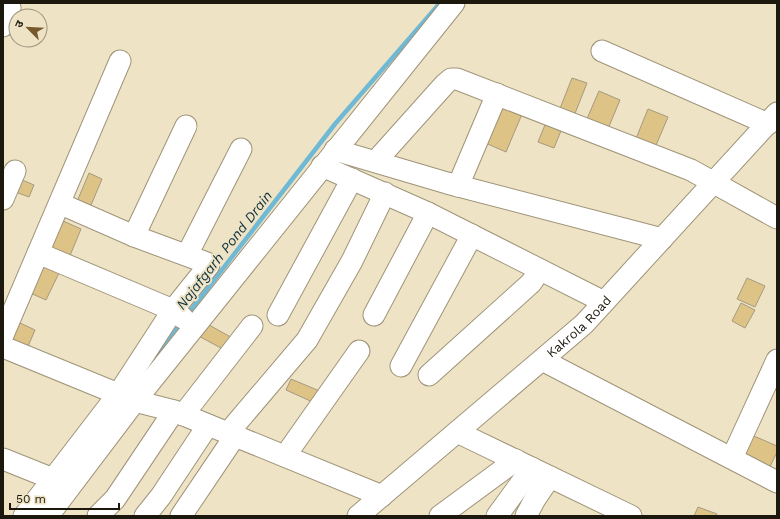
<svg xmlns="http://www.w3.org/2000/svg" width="780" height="519" font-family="'Work Sans','Noto Sans Devanagari',sans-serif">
<rect width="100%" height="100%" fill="#efe3c6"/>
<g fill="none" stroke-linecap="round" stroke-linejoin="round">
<g stroke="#6fb9d5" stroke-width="4.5">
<path d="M187,315L335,124L440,3"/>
<path d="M151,363L182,322"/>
</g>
</g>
<g fill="#ddc386" stroke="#a59a7f">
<path d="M572,78L587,83L574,116L559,111Z"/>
<path d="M599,91L620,100L607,131L586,121Z"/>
<path d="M500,96L525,107L506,152L481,141Z"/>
<path d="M648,109L668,117L654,150L635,141Z"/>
<path d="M549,115L565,121L554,148L538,142Z"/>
<path d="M89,173L102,179L89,210L76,204Z"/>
<path d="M15,177L34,185L29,197L10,190Z"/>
<path d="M61,220L81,229L69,258L49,250Z"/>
<path d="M41,264L59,273L46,300L28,292Z"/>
<path d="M747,278L765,286L755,307L737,299Z"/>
<path d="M741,303L755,310L745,328L732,321Z"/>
<path d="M16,321L35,330L26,351L6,343Z"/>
<path d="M202,321L236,340L230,353L195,334Z"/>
<path d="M291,379L322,392L317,404L286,390Z"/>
<path d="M747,433L777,446V452L767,473L735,459Z"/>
<path d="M698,507L717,514L716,516H694Z"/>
</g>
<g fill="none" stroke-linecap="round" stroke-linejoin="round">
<defs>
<g id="minor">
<path d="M3,26L10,8"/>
<path d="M602,51L768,124"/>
<path d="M335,150L447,183L662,239"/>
<path d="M376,161L445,84L451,79H457L691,170L777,218"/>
<path d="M322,166L428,213L604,302"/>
<path d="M458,186L497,94"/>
<path d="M3,199L15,171"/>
<path d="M134,236L186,126"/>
<path d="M38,253L173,310L183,318"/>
<path d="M187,255L241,149"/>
<path d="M278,315L352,179"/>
<path d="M374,315L428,213"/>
<path d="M3,335L120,61"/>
<path d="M3,347L135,401L174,411L382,496"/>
<path d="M542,360L777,482"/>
<path d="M401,366L472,235"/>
<path d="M429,375L531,283L540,270"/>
<path d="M183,415L252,326"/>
<path d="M457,432L631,516"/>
<path d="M228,433L307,340L352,261L385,193"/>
<path d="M285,456L359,351"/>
<path d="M732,458L777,360"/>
<path d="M3,459L53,479L24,516"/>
<path d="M53,479L119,393L173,310L209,265L207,263L134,236L61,204"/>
<path d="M48,516L135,401L454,3"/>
<path d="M98,516L115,499L174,411"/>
<path d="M145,516L161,496L208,425"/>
<path d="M181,516L235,436"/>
<path id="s1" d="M358,516L584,324L777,113"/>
<path d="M440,516L516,460"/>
<path d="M497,516L532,468"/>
<path d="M526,516L535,499L550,477"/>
</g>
</defs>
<use href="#minor" stroke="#9f9479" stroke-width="23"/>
<use href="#minor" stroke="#fff" stroke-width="21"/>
</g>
<g text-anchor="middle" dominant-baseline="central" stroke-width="4" stroke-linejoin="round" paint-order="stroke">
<g font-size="13" fill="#1c180d" stroke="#efe3c6">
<text stroke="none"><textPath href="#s1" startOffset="291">Kakrola Road</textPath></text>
</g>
<g font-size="14" font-style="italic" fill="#0d313d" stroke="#efe3c6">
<text transform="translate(224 250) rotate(-52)">Najafgarh Pond Drain</text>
</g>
</g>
<rect width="780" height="519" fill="none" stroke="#1c180d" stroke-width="8"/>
<g transform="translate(28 28) rotate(294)"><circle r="19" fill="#efe3c6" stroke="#9b927c"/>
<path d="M0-3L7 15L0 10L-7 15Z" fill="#78592e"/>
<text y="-6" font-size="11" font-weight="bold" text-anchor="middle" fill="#1c180d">उ</text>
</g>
<path d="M10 503v6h109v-6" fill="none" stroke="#1c180d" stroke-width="2"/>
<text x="16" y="503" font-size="12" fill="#1c180d" stroke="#efe3c6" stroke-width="3" paint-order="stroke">50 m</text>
</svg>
